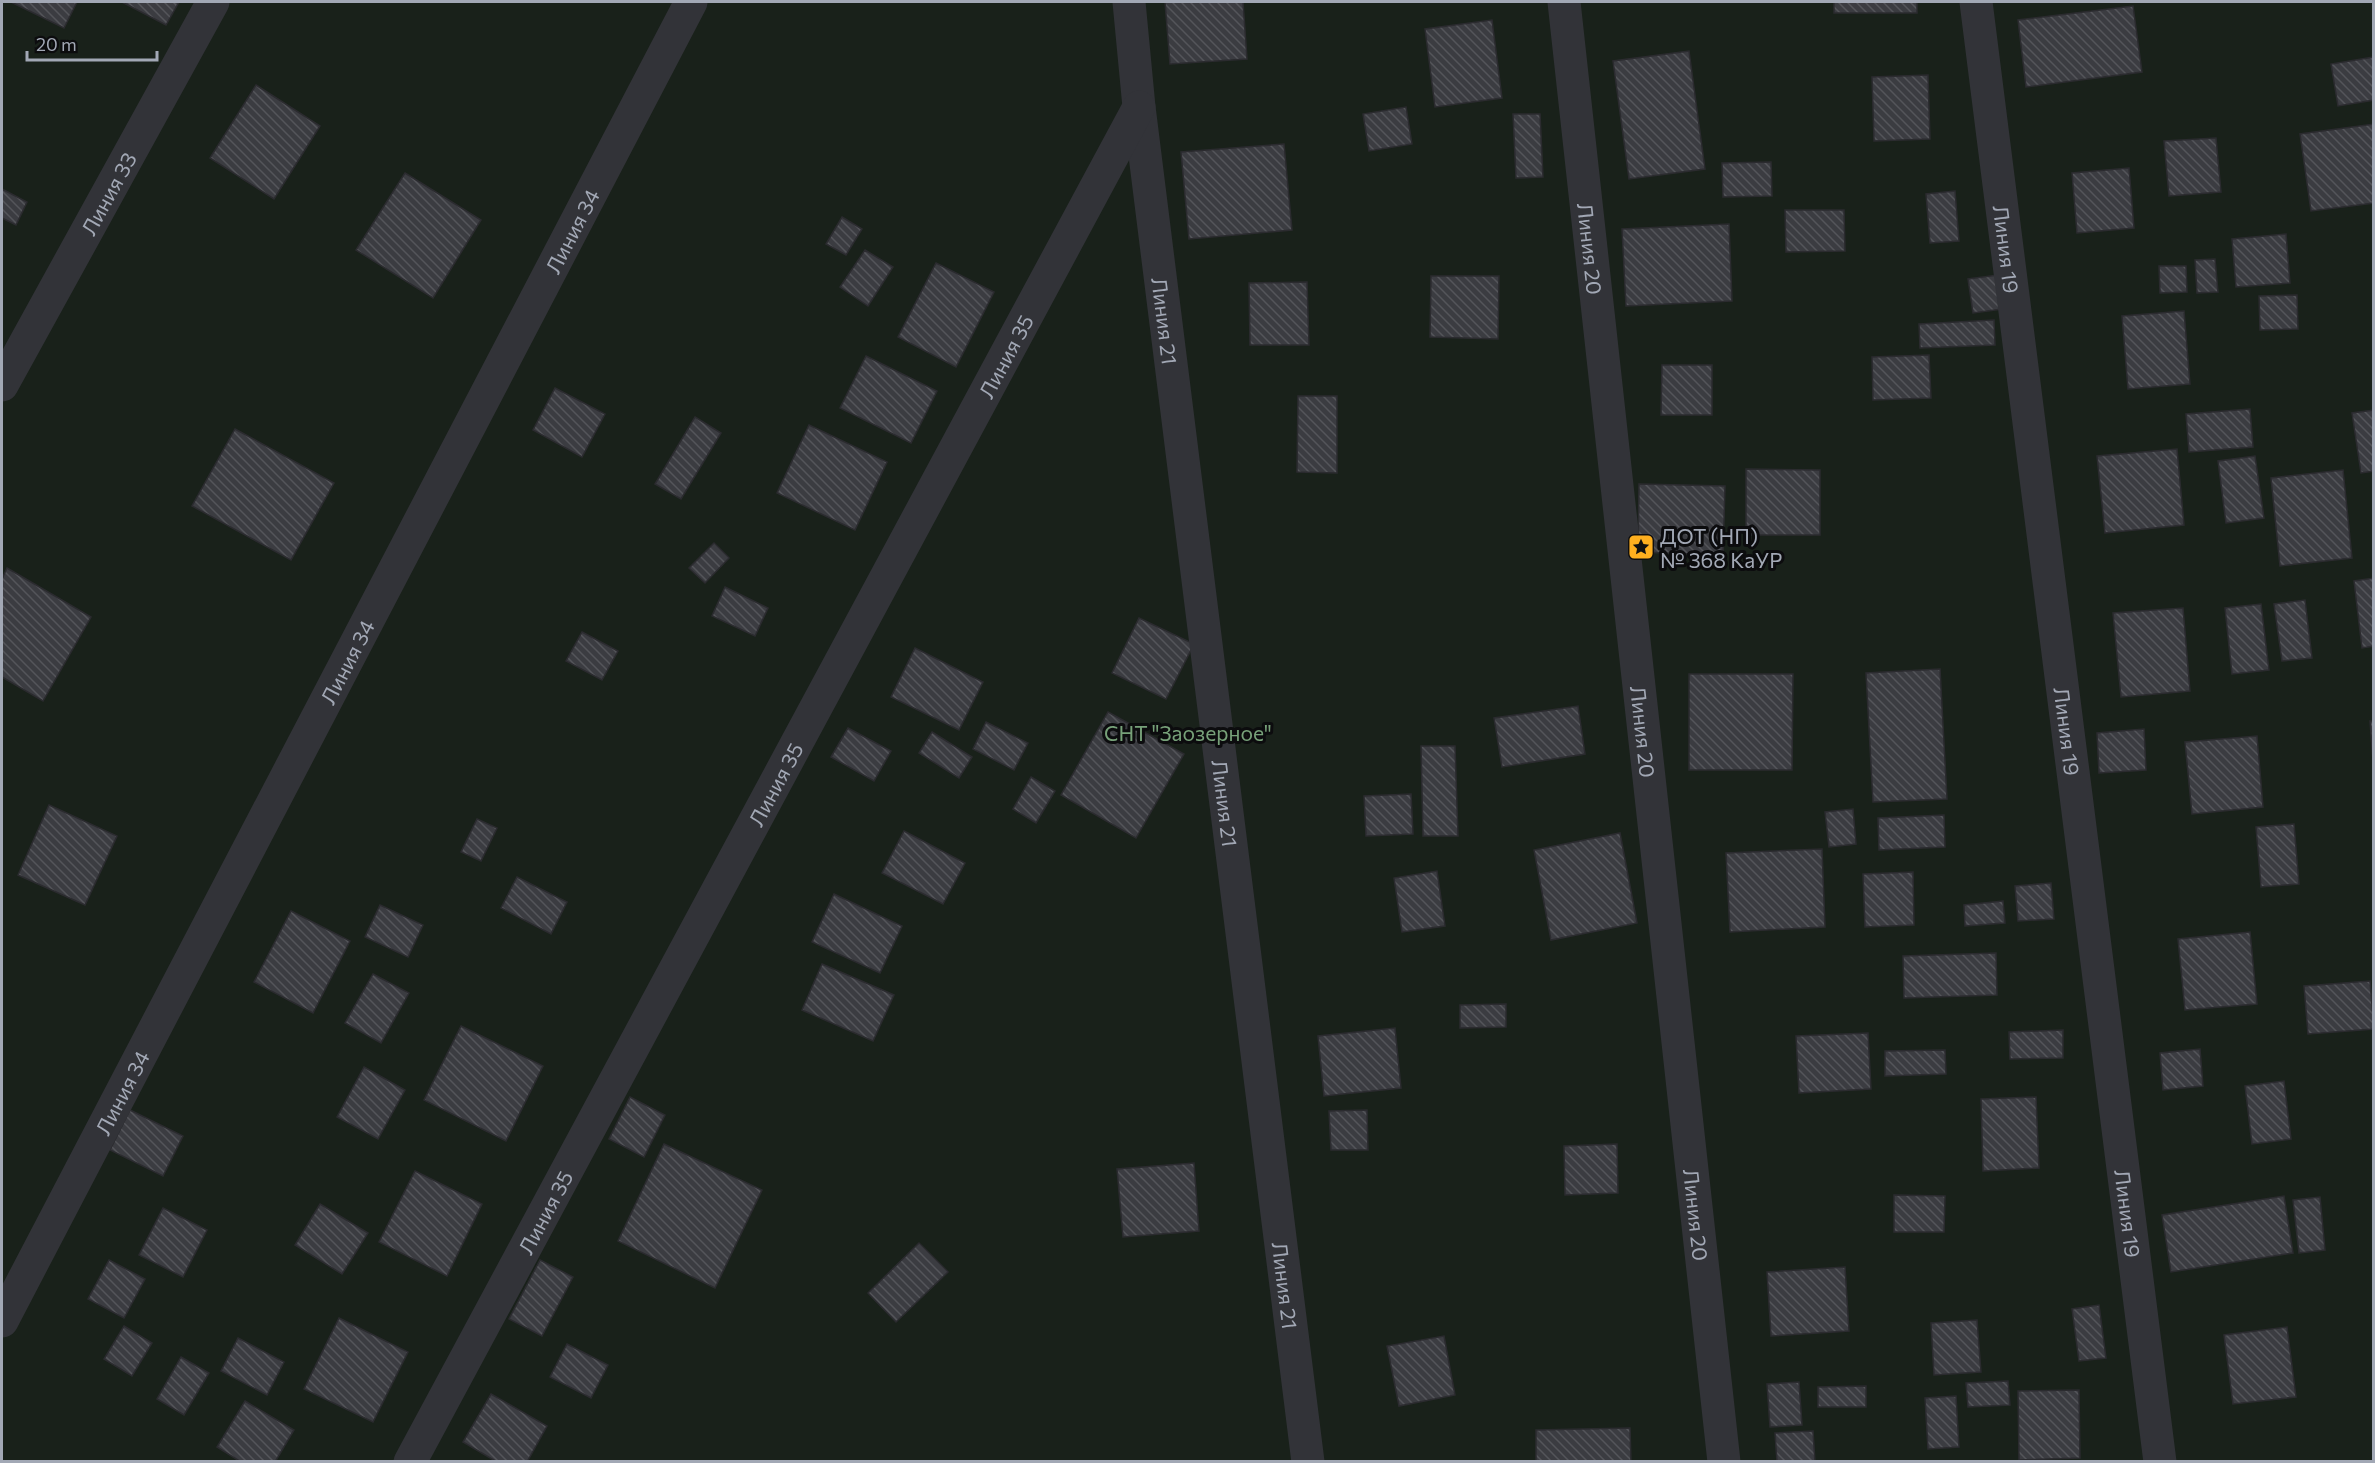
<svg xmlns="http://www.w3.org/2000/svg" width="2375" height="1463" font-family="Commissioner,sans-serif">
<defs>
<pattern id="building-back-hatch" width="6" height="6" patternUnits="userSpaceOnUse" patternTransform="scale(1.5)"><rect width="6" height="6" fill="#3b3c41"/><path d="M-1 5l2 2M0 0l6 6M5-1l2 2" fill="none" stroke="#54555a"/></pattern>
</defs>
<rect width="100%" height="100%" fill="#111113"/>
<rect fill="#19211a" x="2" y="2" width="2371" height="1459"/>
<g fill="url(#building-back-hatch)" stroke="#2b2b2f" stroke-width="1.5">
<path d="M11,2H77L64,28Z"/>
<path d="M122,2H179L166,25Z"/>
<path d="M1165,2H1243L1247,59L1170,64Z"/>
<rect x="1834" y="2" width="83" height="11"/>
<path d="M2133,6L2142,72L2026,87L2018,20Z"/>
<path d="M1492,20L1502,98L1435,107L1425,29Z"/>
<path d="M1689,51L1705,169L1629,179L1613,61Z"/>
<path d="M2374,57V100L2338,106L2331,64Z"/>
<path d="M1928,75L1930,139L1874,141L1872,77Z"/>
<path d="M256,85L320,126L274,199L210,158Z"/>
<path d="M1406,107L1412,144L1369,151L1363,114Z"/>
<path d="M1513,114H1540L1543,177L1516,178Z"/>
<path d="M2374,124V203L2311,211L2300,134Z"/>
<path d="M2216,138L2221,192L2169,196L2164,141Z"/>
<path d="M1284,144L1292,230L1189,239L1181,152Z"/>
<path d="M1771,162L1772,196L1723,197L1722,163Z"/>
<path d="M2129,168L2134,228L2077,233L2072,173Z"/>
<path d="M405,173L481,220L433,298L356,250Z"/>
<path d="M2,189L27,202L16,225L2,218Z"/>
<path d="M1955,191L1959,241L1930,243L1926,194Z"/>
<path d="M1785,210H1844L1845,251L1786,252Z"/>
<path d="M842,217L862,229L846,255L826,244Z"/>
<path d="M1729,224L1732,301L1626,306L1622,229Z"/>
<path d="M2286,234L2290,283L2236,287L2232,239Z"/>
<path d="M865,250L893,267L868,306L840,287Z"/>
<path d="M2215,259L2218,292L2197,293L2195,260Z"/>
<path d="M936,263L994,292L956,367L898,337Z"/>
<path d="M2159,266H2186L2187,292L2160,293Z"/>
<path d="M1998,275L2002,309L1973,313L1968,279Z"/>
<path d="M1431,276H1499L1498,339L1430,337Z"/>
<path d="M1307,282L1309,345H1250L1249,283Z"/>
<path d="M2297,295L2298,329L2260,330L2259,296Z"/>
<path d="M2184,311L2190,384L2128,389L2122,316Z"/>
<path d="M1994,320L1995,345L1920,348L1919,324Z"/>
<path d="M1929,355L1931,398L1873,400L1872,357Z"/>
<path d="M866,356L937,391L911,443L840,408Z"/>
<path d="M1662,365H1712V415H1661Z"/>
<path d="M555,388L605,414L582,457L533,430Z"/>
<path d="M1298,396H1337V473L1297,472Z"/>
<path d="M2250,409L2253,447L2189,452L2186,414Z"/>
<path d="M2374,410V471L2361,473L2352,413Z"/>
<path d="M695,417L721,433L681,499L655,484Z"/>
<path d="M809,425L887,462L855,530L777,493Z"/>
<path d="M235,429L334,483L291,560L192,506Z"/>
<path d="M2177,449L2184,525L2105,533L2097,456Z"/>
<path d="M2255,456L2264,518L2226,523L2218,461Z"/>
<path d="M1746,469L1820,470V535H1746Z"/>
<path d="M2343,470L2352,558L2280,566L2271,478Z"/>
<path d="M1639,484L1725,486L1723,555L1638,552Z"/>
<path d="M714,543L729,558L705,583L689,568Z"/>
<path d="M7,568L91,617L43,701L2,677V579Z"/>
<path d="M2374,578V646L2362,648L2354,581Z"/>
<path d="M725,587L768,608L755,636L712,616Z"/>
<path d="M2305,600L2312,658L2282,661L2274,604Z"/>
<path d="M2261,604L2269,670L2232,674L2225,608Z"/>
<path d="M2183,608L2190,691L2121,697L2113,613Z"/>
<path d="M1139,618L1194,644L1166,699L1112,673Z"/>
<path d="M582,632L618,651L602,680L566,661Z"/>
<path d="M915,648L983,682L959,730L891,697Z"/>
<path d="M1940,669L1947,799L1873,802L1866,673Z"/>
<path d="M1689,674H1793L1792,770H1689Z"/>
<path d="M1578,706L1585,754L1502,767L1494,718Z"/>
<path d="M1108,712L1184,754L1136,838L1061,795Z"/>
<path d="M2370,721H2374V774Z"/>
<path d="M986,722L1028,743L1014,770L973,749Z"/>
<path d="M848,728L891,751L874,781L831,757Z"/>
<path d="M2144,729L2146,770L2099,773L2097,733Z"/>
<path d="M932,732L972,757L959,778L919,753Z"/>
<path d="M2257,736L2263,807L2192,814L2185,742Z"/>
<path d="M1421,746H1455L1458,836H1423Z"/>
<path d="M1031,777L1055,791L1036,823L1013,809Z"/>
<path d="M1411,794L1413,834L1366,836L1364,796Z"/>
<path d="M49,805L117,836L85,905L18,875Z"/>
<path d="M1853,809L1856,844L1829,847L1825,812Z"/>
<path d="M1944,815L1945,847L1879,850L1878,818Z"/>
<path d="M477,819L497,828L481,861L461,852Z"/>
<path d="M2294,824L2299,884L2261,887L2256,827Z"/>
<path d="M904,831L965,863L943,904L882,873Z"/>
<path d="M1620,833L1637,923L1551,940L1534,850Z"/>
<path d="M1822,849L1825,927L1730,932L1726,853Z"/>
<path d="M1437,871L1445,926L1402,932L1394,878Z"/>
<path d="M1913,872L1914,925L1865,927L1863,874Z"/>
<path d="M517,877L567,902L551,934L501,908Z"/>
<path d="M2051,883L2054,919L2018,921L2015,886Z"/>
<path d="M834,894L902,926L880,973L812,942Z"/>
<path d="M2003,901L2005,923L1965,926L1964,905Z"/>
<path d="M380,905L423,925L408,957L365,937Z"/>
<path d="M291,911L350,941L313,1013L254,982Z"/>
<path d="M2250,932L2257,1004L2185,1010L2178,939Z"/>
<path d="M1996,953L1997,995L1904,998L1903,956Z"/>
<path d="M822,964L894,995L873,1041L802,1010Z"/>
<path d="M373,974L409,993L381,1043L345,1023Z"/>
<path d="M2370,981L2374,1029L2308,1034L2304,986Z"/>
<path d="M1506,1004V1027L1460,1028V1005Z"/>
<path d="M461,1026L543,1066L506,1141L424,1100Z"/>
<path d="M1395,1028L1401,1088L1324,1096L1318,1036Z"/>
<path d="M2063,1030V1058L2010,1059L2009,1032Z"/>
<path d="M1868,1033L1871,1089L1799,1093L1796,1036Z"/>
<path d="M2200,1049L2203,1086L2163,1090L2160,1053Z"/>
<path d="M1945,1050L1946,1074L1885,1076V1051Z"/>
<path d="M364,1067L405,1090L378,1139L337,1117Z"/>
<path d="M2284,1081L2291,1139L2252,1144L2245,1086Z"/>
<path d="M630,1097L665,1115L644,1157L609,1139Z"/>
<path d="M2036,1097L2039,1168L1983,1171L1981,1099Z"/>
<path d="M130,1110L183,1136L163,1176L110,1150Z"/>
<path d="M1367,1110L1368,1150H1331L1329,1111Z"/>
<path d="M664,1144L762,1190L715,1288L618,1241Z"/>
<path d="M1617,1144L1618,1193L1565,1195L1564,1146Z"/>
<path d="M1194,1163L1199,1231L1123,1237L1117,1169Z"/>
<path d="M415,1171L482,1204L447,1276L379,1242Z"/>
<path d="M1894,1195L1945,1196L1944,1232H1894Z"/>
<path d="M2284,1196L2293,1253L2171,1272L2162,1215Z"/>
<path d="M2320,1197L2325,1250L2299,1253L2293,1200Z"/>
<path d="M320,1204L368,1233L342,1274L295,1245Z"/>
<path d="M163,1208L207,1230L183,1277L139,1255Z"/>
<path d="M919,1243L948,1272L896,1322L868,1293Z"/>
<path d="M109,1260L145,1279L124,1318L88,1299Z"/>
<path d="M540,1260L573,1277L542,1336L509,1319Z"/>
<path d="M1845,1267L1849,1331L1771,1336L1767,1272Z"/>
<path d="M2099,1305L2106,1358L2079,1361L2072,1309Z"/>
<path d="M339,1318L408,1352L373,1422L304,1389Z"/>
<path d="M1977,1320L1981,1372L1934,1375L1931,1323Z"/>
<path d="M124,1326L152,1343L132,1376L104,1359Z"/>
<path d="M2287,1327L2296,1397L2233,1404L2224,1335Z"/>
<path d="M1444,1336L1455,1395L1399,1406L1387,1346Z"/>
<path d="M238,1338L284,1362L267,1395L221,1371Z"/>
<path d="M567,1344L608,1365L591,1398L550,1377Z"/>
<path d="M181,1357L209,1373L184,1415L157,1399Z"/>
<path d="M2008,1381L2010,1405L1968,1407L1966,1383Z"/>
<path d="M1799,1382L1802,1425L1770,1427L1767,1384Z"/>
<path d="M1866,1386V1407H1818V1387Z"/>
<path d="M2079,1390L2080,1458L2019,1460L2018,1391Z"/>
<path d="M491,1394L547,1426L527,1462H497L463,1442Z"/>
<path d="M1956,1396L1959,1447L1928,1449L1925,1398Z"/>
<path d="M245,1401L294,1430L275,1462H241L217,1447Z"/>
<path d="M1630,1428L1631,1462H1536V1430Z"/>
<path d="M1813,1431L1815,1462H1777L1775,1433Z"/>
</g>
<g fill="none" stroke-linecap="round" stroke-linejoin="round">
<g stroke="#323338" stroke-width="33">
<path id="s1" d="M1129,2L1139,107L1308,1462"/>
<path id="s2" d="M1564,2L1724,1462"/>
<path id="s3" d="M1976,2L2160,1462"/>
<path id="s4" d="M2,385L213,2"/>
<path id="s5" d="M2,1321L691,2"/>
<path id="s6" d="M410,1462L1139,107"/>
</g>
</g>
<defs>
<symbol id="sight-square" viewBox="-11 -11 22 22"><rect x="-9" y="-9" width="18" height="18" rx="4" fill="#feaf1f" stroke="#0c0c0e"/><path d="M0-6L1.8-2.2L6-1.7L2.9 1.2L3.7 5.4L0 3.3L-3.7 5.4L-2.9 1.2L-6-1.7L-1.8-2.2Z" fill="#111"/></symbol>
</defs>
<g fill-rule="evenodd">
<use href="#sight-square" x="1626" y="532" width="30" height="30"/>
</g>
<g text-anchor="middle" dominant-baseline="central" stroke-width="6" stroke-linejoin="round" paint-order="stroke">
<g font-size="21" fill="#a2a8b5" stroke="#0c0c0e">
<text stroke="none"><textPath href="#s4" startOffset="219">Линия 33</textPath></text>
<text stroke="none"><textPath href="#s5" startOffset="1230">Линия 34</textPath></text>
<text stroke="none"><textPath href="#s2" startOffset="248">Линия 20</textPath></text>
<text stroke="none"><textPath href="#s3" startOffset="249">Линия 19</textPath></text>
<text stroke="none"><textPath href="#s1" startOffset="321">Линия 21</textPath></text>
<text stroke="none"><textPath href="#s6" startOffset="1256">Линия 35</textPath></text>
<text stroke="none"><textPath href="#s5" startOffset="744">Линия 34</textPath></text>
<text stroke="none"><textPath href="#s2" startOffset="734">Линия 20</textPath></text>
<text stroke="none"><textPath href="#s3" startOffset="735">Линия 19</textPath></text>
<text stroke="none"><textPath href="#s6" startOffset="770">Линия 35</textPath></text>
<text stroke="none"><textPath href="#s1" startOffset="807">Линия 21</textPath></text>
<text stroke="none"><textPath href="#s5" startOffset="258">Линия 34</textPath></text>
<text stroke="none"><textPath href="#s6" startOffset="284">Линия 35</textPath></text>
<text stroke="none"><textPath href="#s3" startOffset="1221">Линия 19</textPath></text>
<text stroke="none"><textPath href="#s2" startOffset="1220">Линия 20</textPath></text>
<text stroke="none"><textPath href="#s1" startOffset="1293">Линия 21</textPath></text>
</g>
<g font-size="21" fill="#a2a8b5" stroke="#0c0c0e" text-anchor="start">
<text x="1660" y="535">ДОТ (НП)<tspan x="1660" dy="24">№ 368 КаУР</tspan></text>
</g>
<g font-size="21" fill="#77a179" stroke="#0c0c0e">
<text x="1188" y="732">СНТ "Заозерное"</text>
</g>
</g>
<rect width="2375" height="1463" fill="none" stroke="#a2a8b5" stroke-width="6"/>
<path d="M27 51v9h130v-9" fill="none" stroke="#a2a8b5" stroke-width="3"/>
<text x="36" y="51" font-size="18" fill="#a2a8b5" stroke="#0c0c0e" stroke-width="4.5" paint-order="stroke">20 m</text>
</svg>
